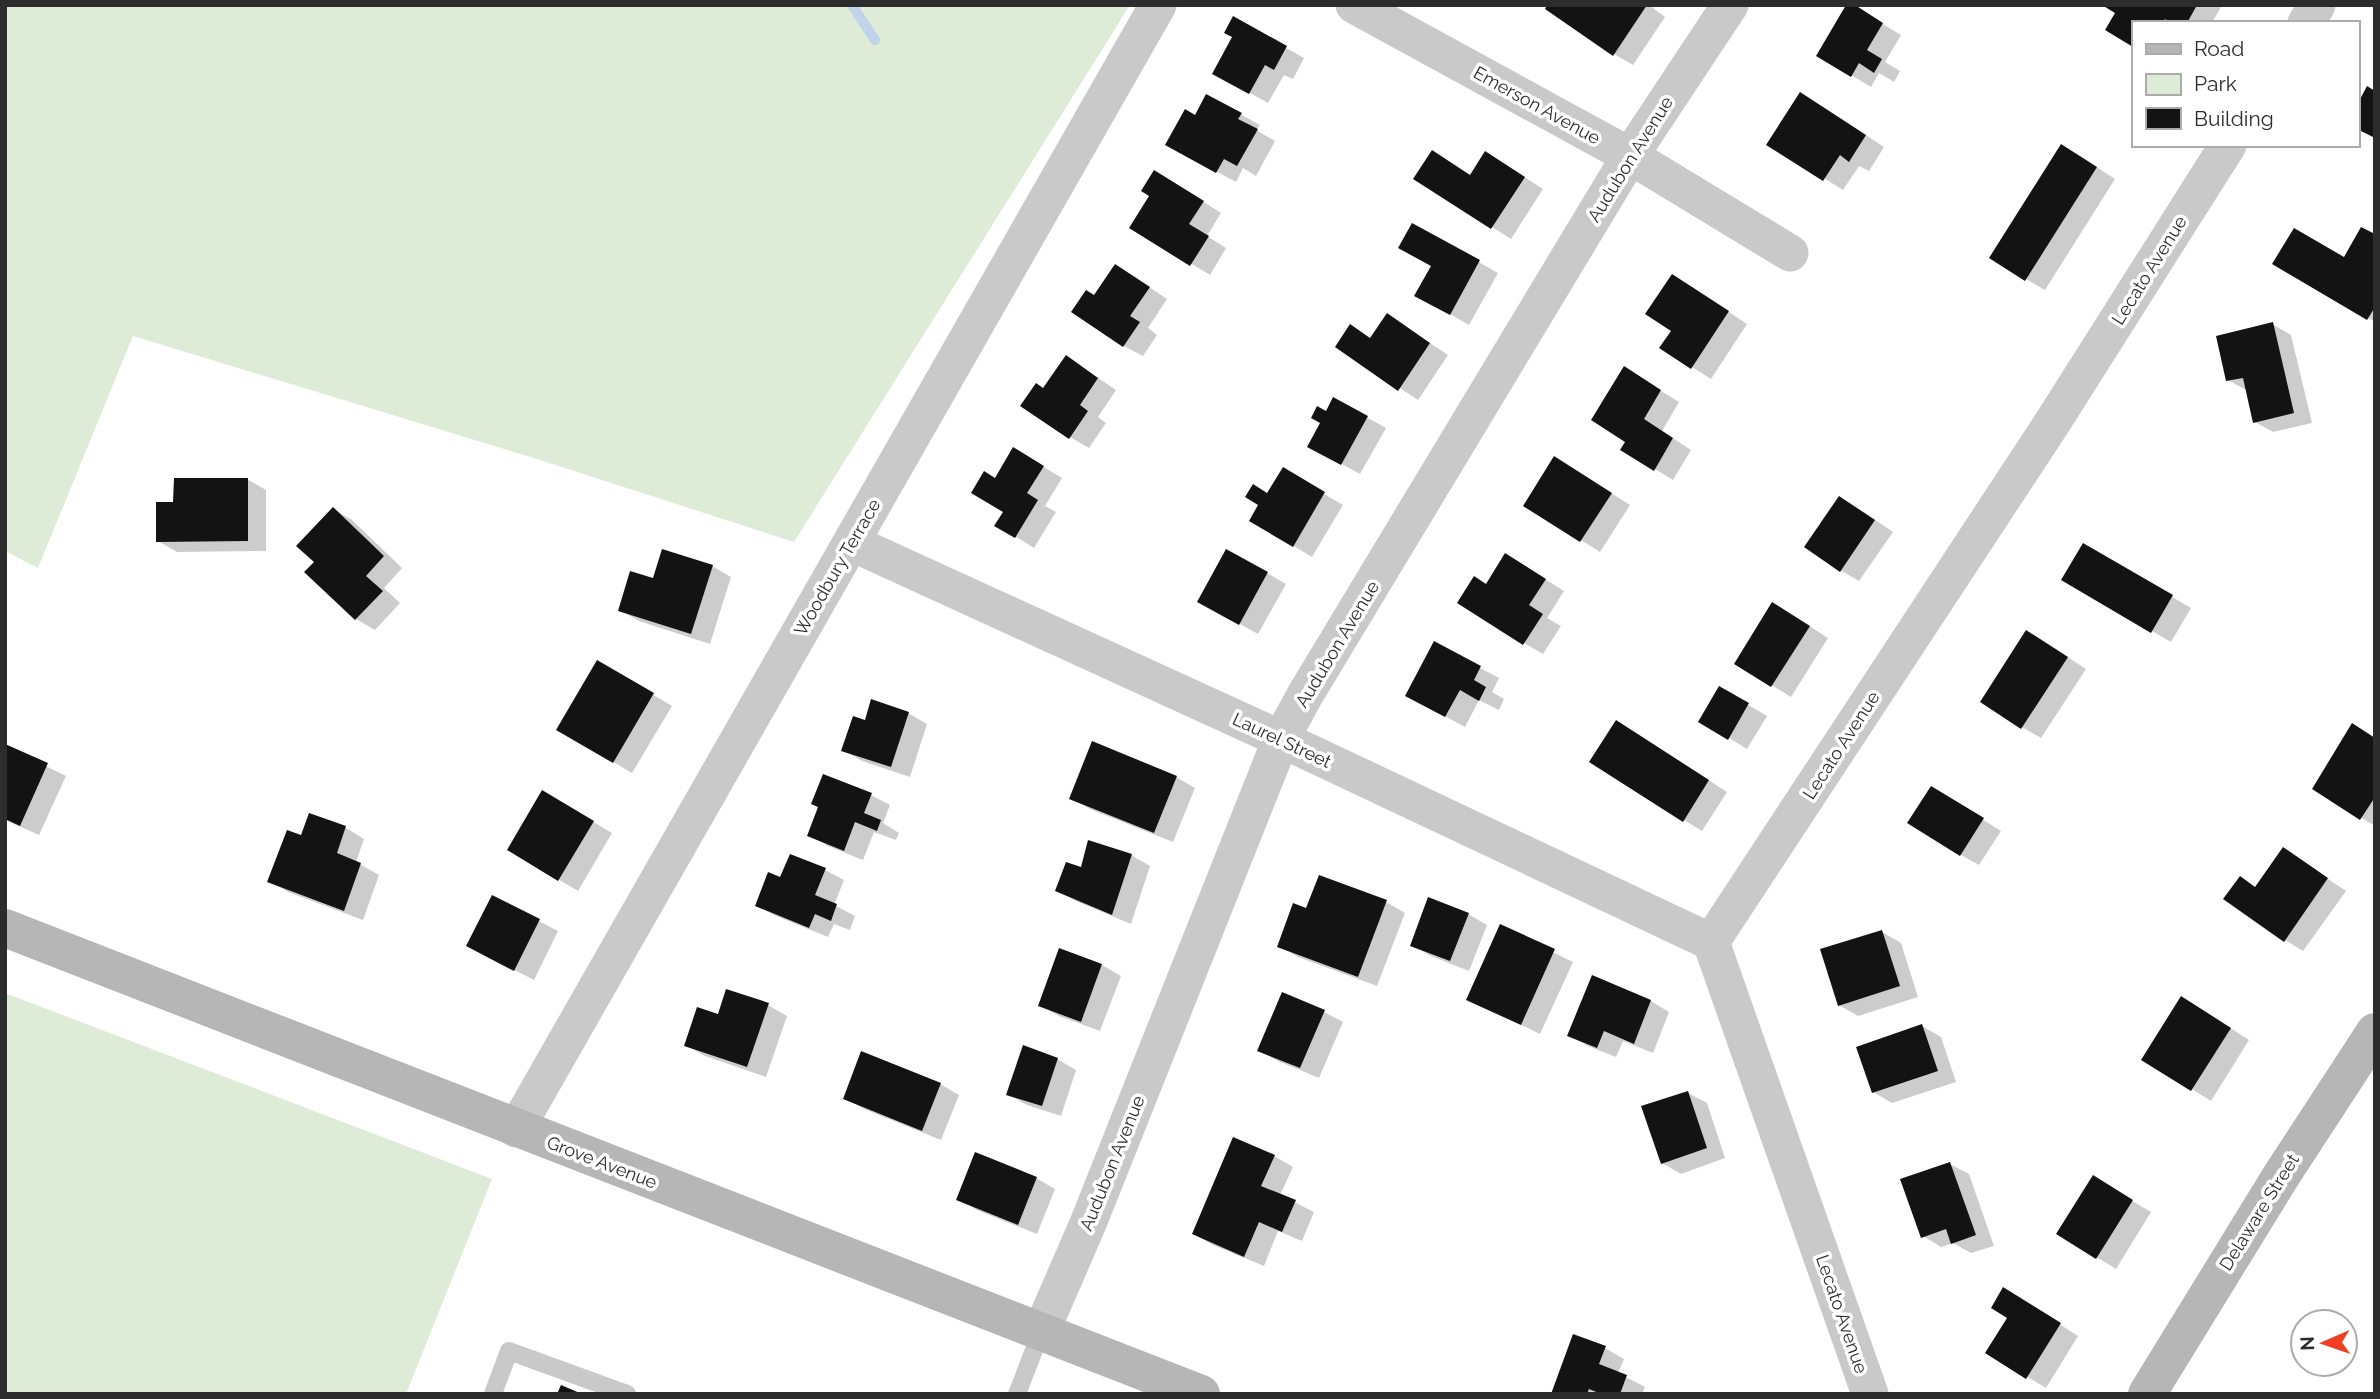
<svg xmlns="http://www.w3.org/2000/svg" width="2380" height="1399" font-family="Raleway,sans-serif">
<rect width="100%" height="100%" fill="#fff"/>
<g fill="#deebd7">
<path d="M5,5H1130L794,542L537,459L133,336L38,568L5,551Z"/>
<path d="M5,993L492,1179L406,1394H5Z"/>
</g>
<g fill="#0003">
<path d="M1549,5H1649L1665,17L1633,65L1614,54Z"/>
<path d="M1851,5L1901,35L1885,62L1900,71L1894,82L1879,73L1871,87L1818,55Z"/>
<path d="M2105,5H2222L2212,23H2133V45L2107,29L2117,12Z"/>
<path d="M1234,19L1304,58L1293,79L1284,75L1268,103L1215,73L1235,37Z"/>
<path d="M1207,96L1260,125L1256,130L1275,141L1256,176L1243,168L1236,182L1186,155L1196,117Z"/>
<path d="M1820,105L1884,147L1869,171L1859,166L1843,190L1769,144Z"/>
<path d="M2081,157L2115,179L2045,290L2026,279Z"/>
<path d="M1504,164L1543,189L1511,239L1416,179L1471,176Z"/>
<path d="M1174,183L1221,213L1207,236L1226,248L1210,275L1131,227Z"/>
<path d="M1413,225L1498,273L1469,325L1417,295L1433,265Z"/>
<path d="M2375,236V322L2275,263L2344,259Z"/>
<path d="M1134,277L1167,299L1148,328L1157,335L1143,356L1124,346L1095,297Z"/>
<path d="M1691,287L1747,324L1711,379L1662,348L1673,330Z"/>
<path d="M1387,315L1448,355L1418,400L1337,347L1351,327L1371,339Z"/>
<path d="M2272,324L2291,335L2312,423L2273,432L2255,422L2248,391L2228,380Z"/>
<path d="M1085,369L1116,390L1098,417L1106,423L1089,448L1070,437L1045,389Z"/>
<path d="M1643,380L1679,402L1662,431L1691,450L1673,480L1655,469L1627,441Z"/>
<path d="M1334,399L1386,428L1360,474L1309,446Z"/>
<path d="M1014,449L1062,478L1045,506L1056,512L1034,548L997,525L1005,512L995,480Z"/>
<path d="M1573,469L1630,505L1600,552L1525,505Z"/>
<path d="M1283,470L1343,505L1312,557L1251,520Z"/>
<path d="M247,479L266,490V551L177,552L158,541L175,504Z"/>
<path d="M333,509L352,520L402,568L384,588L400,603L375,630L356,619L307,572L316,562Z"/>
<path d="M1859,509L1893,532L1859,581L1840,570Z"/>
<path d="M2084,545L2191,608L2171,642L2063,579Z"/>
<path d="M712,566L731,577L710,644L639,621L620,610L654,580Z"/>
<path d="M1524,566L1564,591L1547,618L1561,626L1543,654L1524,643L1487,586Z"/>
<path d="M1267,573L1286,584L1258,634L1199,601Z"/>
<path d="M1792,615L1828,638L1791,697L1736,663Z"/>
<path d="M2046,643L2086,669L2041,738L2022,727Z"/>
<path d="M598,662L672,706L632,773L558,729Z"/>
<path d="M1480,668L1499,678L1492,692L1504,699L1499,710L1479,700L1465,727L1426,706Z"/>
<path d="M1720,688L1767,716L1747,749L1701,721Z"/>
<path d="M908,713L927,724L910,777L862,761L843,750L866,723Z"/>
<path d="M1635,733L1727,792L1702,831L1684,820Z"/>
<path d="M2375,739V826L2314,789Z"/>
<path d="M5,746L66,776L39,835L5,820Z"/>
<path d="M1176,777L1195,788L1173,842L1090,809L1071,798Z"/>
<path d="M543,792L612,833L578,891L509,850Z"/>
<path d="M871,795L890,805L883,823L899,833L896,840L874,832L863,860L828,846L809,835Z"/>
<path d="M1950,799L2001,831L1979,865L1961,855Z"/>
<path d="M310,815L346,828L364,839L356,862L379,875L363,920L288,892L270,881L302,837Z"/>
<path d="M2283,849L2346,891L2303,951L2285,940L2240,878L2256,888Z"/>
<path d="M1131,855L1150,866L1131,924L1076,901L1057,890L1082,870Z"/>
<path d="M825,870L844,880L834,905L855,916L850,930L834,924L828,937L776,916L757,906L781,879Z"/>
<path d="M492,897L558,931L534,980L487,956Z"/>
<path d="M1386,902L1405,913L1377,986L1298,957L1279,946L1307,910Z"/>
<path d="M1468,914L1487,925L1469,971L1431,956L1412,945Z"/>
<path d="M1501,927L1573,962L1540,1034L1468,999Z"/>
<path d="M1882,932L1901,943L1918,997L1858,1016L1839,1005Z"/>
<path d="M1060,951L1102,965L1121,976L1100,1031L1059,1016L1040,1005Z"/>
<path d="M1593,977L1651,1001L1669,1012L1653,1053L1623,1041L1616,1057L1588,1046L1569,1035Z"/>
<path d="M727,991L768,1005L787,1016L766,1077L705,1056L686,1045L719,1017Z"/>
<path d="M2201,1009L2249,1040L2211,1101L2144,1059Z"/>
<path d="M1324,1012L1343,1022L1319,1078L1278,1061L1259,1050Z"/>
<path d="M1922,1026L1941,1037L1956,1082L1892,1103L1873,1092Z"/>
<path d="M1057,1059L1076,1070L1061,1116L1027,1105L1008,1094Z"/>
<path d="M940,1084L959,1095L941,1140L864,1109L845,1098Z"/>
<path d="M1688,1093L1707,1103L1725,1158L1681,1174L1662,1163Z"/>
<path d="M1274,1156L1293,1167L1280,1195L1314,1212L1302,1241L1278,1231L1264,1266L1213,1245L1194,1234Z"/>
<path d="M1950,1164L1969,1174L1994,1246L1971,1253L1953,1243L1941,1247L1923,1236Z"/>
<path d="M1036,1178L1055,1189L1037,1234L977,1210L958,1199Z"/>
<path d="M2112,1189L2151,1212L2116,1269L2059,1234Z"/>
<path d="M2022,1300L2078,1336L2046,1388L1988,1353Z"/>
<path d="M1605,1348L1624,1359L1618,1373L1645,1387L1642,1394H1553Z"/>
</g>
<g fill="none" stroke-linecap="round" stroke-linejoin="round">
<path stroke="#c2d3ec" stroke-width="10" d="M852,5L875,40"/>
</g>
<g fill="#131313">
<path d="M1547,5H1647L1613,56L1545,9Z"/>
<path d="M1846,5H1855L1883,23L1867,50L1882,59L1874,73L1859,63L1851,77L1816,56Z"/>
<path d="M2102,5H2197L2187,23H2171L2165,19L2163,23H2133V47L2105,30L2115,13Z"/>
<path d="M1233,16L1287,46L1274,70L1265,65L1249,94L1212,74L1232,37L1224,33Z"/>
<path d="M2367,86L2375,91V138L2357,129V105Z"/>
<path d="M1800,92L1866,135L1849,162L1840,155L1823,181L1766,145Z"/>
<path d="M1206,94L1242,113L1238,119L1258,129L1237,166L1224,159L1216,173L1165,145L1185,109L1195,115Z"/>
<path d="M2061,144L2097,167L2025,281L1989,258Z"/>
<path d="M1432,150L1470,175L1485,151L1525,177L1491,229L1413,179Z"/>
<path d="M1154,170L1204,201L1189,224L1209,236L1190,266L1129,228L1149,196L1141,191Z"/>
<path d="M1412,223L1480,260L1450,315L1414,296L1431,266L1398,248Z"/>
<path d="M2361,227L2375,234V307L2367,320L2272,264L2294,228L2344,257Z"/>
<path d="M1115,264L1150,287L1130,316L1140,322L1123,347L1071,312L1086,290L1094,295Z"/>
<path d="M1672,274L1729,311L1691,369L1659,348L1671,331L1645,314Z"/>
<path d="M1387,313L1430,343L1398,391L1335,347L1350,324L1370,338Z"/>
<path d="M2273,322L2294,413L2253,423L2243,378L2226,381L2216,336Z"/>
<path d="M1066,355L1098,378L1080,405L1088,411L1069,439L1020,406L1036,383L1043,388Z"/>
<path d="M1624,366L1661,390L1644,419L1673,438L1654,471L1620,450L1625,442L1591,420Z"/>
<path d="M1333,397L1368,416L1341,465L1307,447L1320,423L1311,418L1317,406L1326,411Z"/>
<path d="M1013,447L1044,466L1027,493L1038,500L1015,538L994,526L1003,512L971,493L984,471L995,478Z"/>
<path d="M1554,456L1612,493L1580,542L1523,506Z"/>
<path d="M1283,467L1325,492L1293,547L1249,521L1258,505L1245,497L1253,484L1267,493Z"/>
<path d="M174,478H248V541L156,542V502H173Z"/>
<path d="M1839,496L1875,520L1840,572L1804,547Z"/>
<path d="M333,507L384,556L366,576L383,591L355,620L304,572L314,562L296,546Z"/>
<path d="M2083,543L2173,595L2151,633L2061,580Z"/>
<path d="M662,549L713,565L691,634L618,611L630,571L653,578Z"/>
<path d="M1226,549L1268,572L1239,625L1197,602Z"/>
<path d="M1505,553L1546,579L1529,605L1543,614L1523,645L1457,603L1474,576L1486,584Z"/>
<path d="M1772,602L1810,626L1771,687L1734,664Z"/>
<path d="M2026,630L2068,657L2021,729L1980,702Z"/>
<path d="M1434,641L1481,666L1474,680L1486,687L1479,701L1460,690L1445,717L1405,696Z"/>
<path d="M597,660L654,693L613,763L556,730Z"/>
<path d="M1719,686L1749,703L1728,740L1698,722Z"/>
<path d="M871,699L909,712L891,767L841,751L853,716L865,720Z"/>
<path d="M1616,720L1709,780L1683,822L1589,762Z"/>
<path d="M2352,723L2375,738V797L2360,820L2312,789Z"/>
<path d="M1092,741L1177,776L1154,833L1069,799Z"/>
<path d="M5,744L48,763L20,826L5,819Z"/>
<path d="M823,774L872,793L864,813L881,820L877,831L855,822L844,851L807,836L818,807L811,804Z"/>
<path d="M1931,786L1984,818L1960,856L1907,823Z"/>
<path d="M542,790L594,821L558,881L507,850Z"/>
<path d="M309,813L346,826L337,853L361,863L344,911L267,882L287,830L301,835Z"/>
<path d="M1088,840L1132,854L1112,915L1055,891L1066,862L1081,867Z"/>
<path d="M2283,847L2328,878L2284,942L2223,899L2240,876L2255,887Z"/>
<path d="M790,854L826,868L815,895L837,904L831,921L815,914L809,928L755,906L768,872L780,877Z"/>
<path d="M1319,875L1387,900L1358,977L1277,947L1293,903L1306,908Z"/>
<path d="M492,895L540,919L514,971L466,946Z"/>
<path d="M1428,897L1469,913L1450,961L1410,946Z"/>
<path d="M1500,924L1555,949L1521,1025L1466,1000Z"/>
<path d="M1882,930L1900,986L1838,1006L1820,949Z"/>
<path d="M1059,948L1102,964L1081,1022L1038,1006Z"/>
<path d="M1592,975L1651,1000L1634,1044L1604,1031L1597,1048L1567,1036Z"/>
<path d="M726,989L769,1003L747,1067L684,1046L697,1007L718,1014Z"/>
<path d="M1282,992L1325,1010L1300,1068L1257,1051Z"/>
<path d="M2181,996L2231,1028L2191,1091L2141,1060Z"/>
<path d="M1922,1024L1938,1071L1872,1093L1856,1047Z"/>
<path d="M1023,1045L1058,1058L1042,1106L1006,1095Z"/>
<path d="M861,1051L941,1083L922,1131L843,1099Z"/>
<path d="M1688,1091L1707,1148L1661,1164L1641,1106Z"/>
<path d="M1233,1137L1275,1155L1261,1186L1296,1200L1282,1232L1259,1222L1244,1257L1192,1234Z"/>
<path d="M975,1152L1037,1177L1018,1225L956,1200Z"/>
<path d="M1950,1162L1976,1235L1951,1244L1946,1229L1921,1238L1900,1179Z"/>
<path d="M2093,1175L2133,1200L2096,1259L2056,1234Z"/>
<path d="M2003,1287L2061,1323L2026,1379L1985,1353L2007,1318L1991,1308Z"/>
<path d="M1573,1334L1606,1346L1599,1364L1627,1375L1620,1394H1601L1589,1389L1587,1394H1551Z"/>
<path d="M561,1385L582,1394H557Z"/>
</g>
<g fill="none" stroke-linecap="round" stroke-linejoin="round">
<g stroke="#c9c9c9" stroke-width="18">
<path d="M493,1394L509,1351L627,1394"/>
<path d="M1017,1394L1041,1332"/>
</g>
<g stroke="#c9c9c9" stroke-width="37">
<path d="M1354,5L1630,156L1790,253"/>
<path d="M2306,23L2317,5"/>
<path d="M852,543L1281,739L1711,942"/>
<path d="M516,1129L1158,5"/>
<path d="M1041,1332L1089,1221L1281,739L1305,695L1630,156L1730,5"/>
<path d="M1870,1394L1711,942L2054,420L2228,145"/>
</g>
<g stroke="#b6b6b6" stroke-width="38">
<path d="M5,928L1201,1394"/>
<path d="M2147,1394L2281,1176L2375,1032"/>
</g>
</g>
<g text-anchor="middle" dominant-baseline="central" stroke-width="7" stroke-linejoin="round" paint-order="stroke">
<g font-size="18" fill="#2c2c2c" stroke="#fff">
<text transform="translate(1537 105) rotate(29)">Emerson Avenue</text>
<text transform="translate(1630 159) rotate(-58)">Audubon Avenue</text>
<text transform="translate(2149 270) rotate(-58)">Lecato Avenue</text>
<text transform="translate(837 567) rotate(-60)">Woodbury Terrace</text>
<text transform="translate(1337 644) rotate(-59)">Audubon Avenue</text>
<text transform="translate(1282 740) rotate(25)">Laurel Street</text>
<text transform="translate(1841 745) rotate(-57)">Lecato Avenue</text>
<text transform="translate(602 1162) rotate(21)">Grove Avenue</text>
<text transform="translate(1112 1163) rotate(-68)">Audubon Avenue</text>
<text transform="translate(2259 1212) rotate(-58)">Delaware Street</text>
<text transform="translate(1842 1314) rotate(71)">Lecato Avenue</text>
</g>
</g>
<rect width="2380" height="1399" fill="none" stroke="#2c2c2c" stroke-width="14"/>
<rect x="2132" y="21" width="228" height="126" fill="#ffffff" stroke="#ababab" stroke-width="2"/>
<rect x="2146" y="44" width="35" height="10" fill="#b6b6b6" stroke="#ababab" stroke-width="2"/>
<text x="2194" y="56" font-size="21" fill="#2c2c2c">Road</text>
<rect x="2146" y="74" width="35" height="21" fill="#deebd7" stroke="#ababab" stroke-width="2"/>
<text x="2194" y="91" font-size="21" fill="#2c2c2c">Park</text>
<rect x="2146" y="108" width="35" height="21" fill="#131313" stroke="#ababab" stroke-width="2"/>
<text x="2194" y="126" font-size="21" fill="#2c2c2c">Building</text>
<g transform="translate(2324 1343) rotate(268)"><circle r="33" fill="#ffffff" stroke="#ababab" stroke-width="2"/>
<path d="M0-5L12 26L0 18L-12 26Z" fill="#ef3e21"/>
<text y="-10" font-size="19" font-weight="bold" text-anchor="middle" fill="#2c2c2c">N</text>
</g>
</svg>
